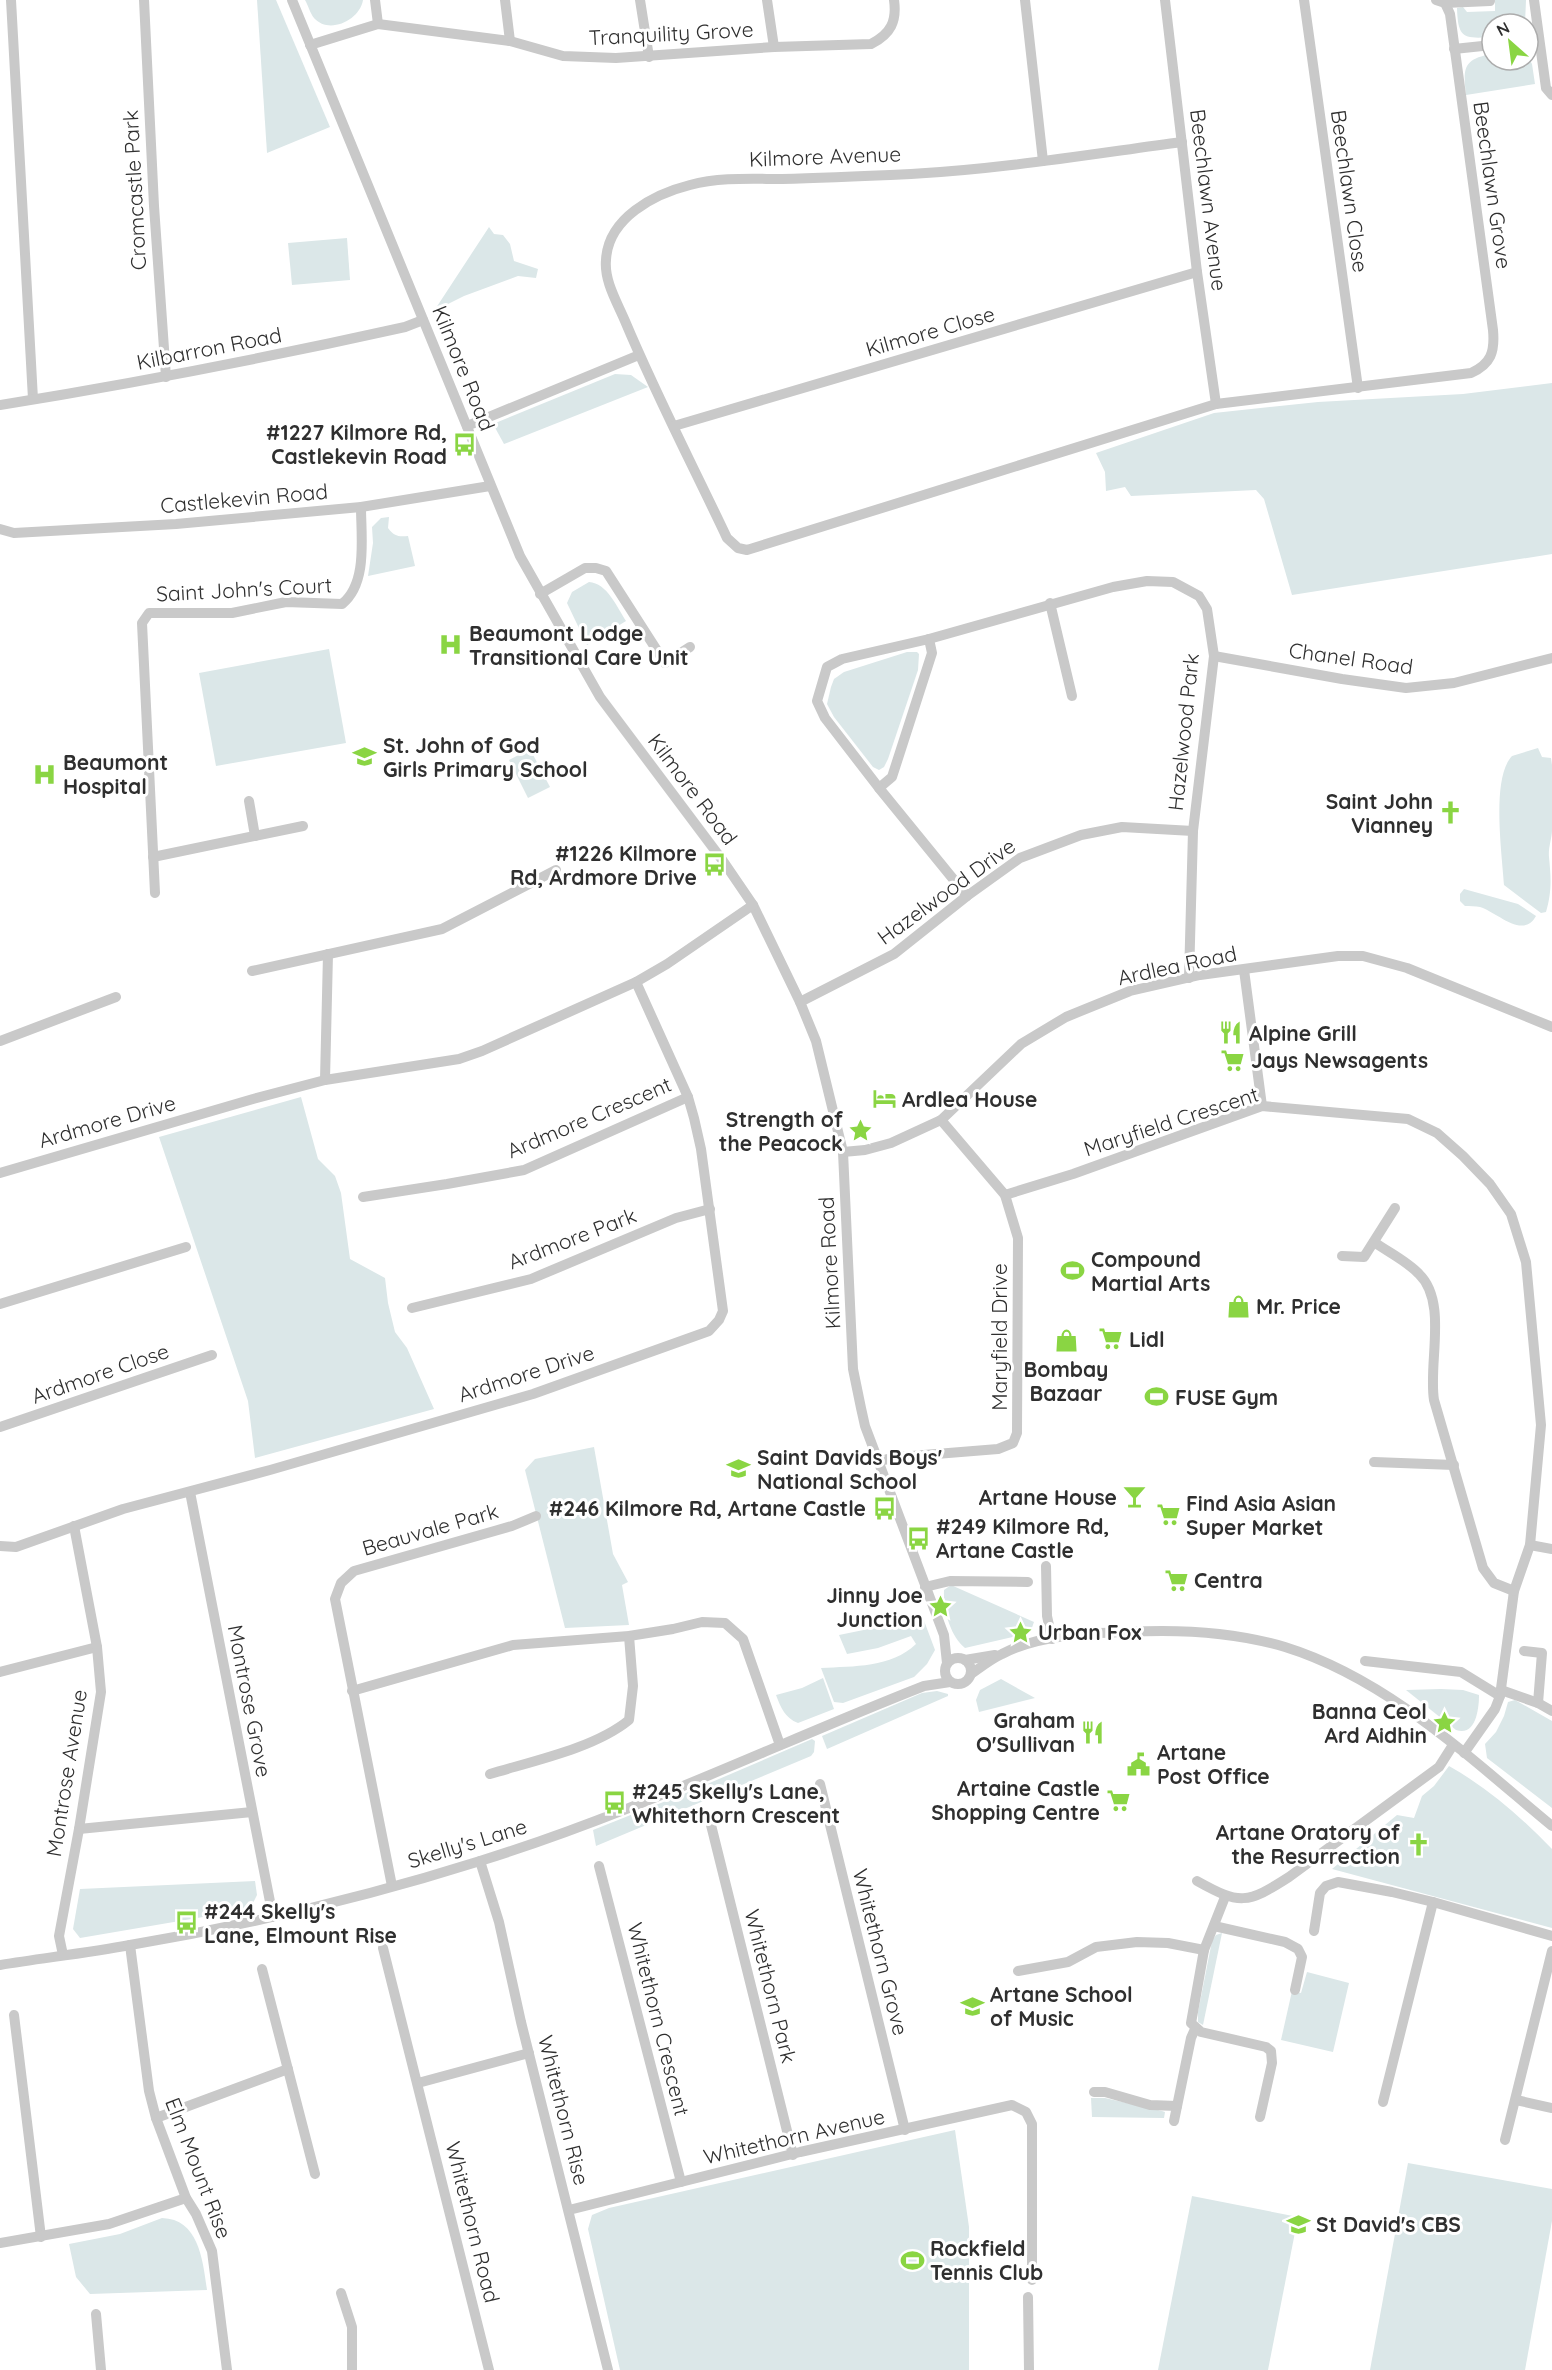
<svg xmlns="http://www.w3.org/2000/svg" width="1552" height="2370" font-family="Quicksand,sans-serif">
<rect width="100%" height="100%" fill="#fff"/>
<g fill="#dbe7e8">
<path d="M257,0H276L330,127L267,153Z"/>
<path d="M305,0H363C360,20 329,35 314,18C310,13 308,5 305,0Z"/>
<path d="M1495,0H1526L1525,24H1492V37C1463,39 1458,38 1457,8L1463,7L1467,12L1495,11Z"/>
<path d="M1492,54V60H1528V57L1532,64L1535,84L1466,95C1463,68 1463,59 1492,54Z"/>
<path d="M489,227L494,234L503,235L510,244L514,261L538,269L536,278L518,276L464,296L434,311Z"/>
<path d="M347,238L350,280L292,285L288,243Z"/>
<path d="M615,374L631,375L648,387L504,444L493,424Z"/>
<path d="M1552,383V554L1292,595L1264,499L1256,490L1131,496L1125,487L1106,491L1105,472L1096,453L1214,413L1318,402L1463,394Z"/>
<path d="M389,517L388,528C394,536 398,537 408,536L415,566L368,576L373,543L372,527L381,518Z"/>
<path d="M589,582C607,583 617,607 626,621L587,645L567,603L572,592Z"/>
<path d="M329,649L346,743L216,766L199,673Z"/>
<path d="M907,652H917L919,654L918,670L888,759L884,767L879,770L873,767L834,717L827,704L831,687L834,679L844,672Z"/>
<path d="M1538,748L1542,757L1551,758L1552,765C1552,786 1552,808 1552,830C1552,838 1548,848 1549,857C1551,878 1552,891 1546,912L1541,913L1504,885C1502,853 1491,778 1512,756Z"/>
<path d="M530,749L550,787L528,798L509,760Z"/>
<path d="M1464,889L1518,904L1536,916C1523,940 1497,912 1480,907C1476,906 1469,906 1465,906L1460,901V894Z"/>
<path d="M301,1097L318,1159L335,1176L341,1193L350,1259L385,1278L388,1303L395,1332L407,1348L434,1409L255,1458L248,1401L159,1137Z"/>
<path d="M594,1447L613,1554L628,1582L622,1585L629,1625L565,1628L525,1470L535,1459Z"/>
<path d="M951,1585L1034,1622L1030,1633L965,1648C950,1636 943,1609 944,1590Z"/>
<path d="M903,1615H914L923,1618L935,1650L927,1664L914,1677L843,1703L834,1702L821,1668C854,1666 891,1668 916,1644L911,1636L878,1648L847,1654L839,1635L893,1624Z"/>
<path d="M823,1678L834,1709L798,1723C785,1718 781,1708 776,1695L802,1688Z"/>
<path d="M1001,1679L1035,1698L979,1712L976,1700L980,1690Z"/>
<path d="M1441,1689L1463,1690L1479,1695C1479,1708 1476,1737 1456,1730L1406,1690Z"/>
<path d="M937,1691L948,1694V1696L827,1749L822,1736L922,1693Z"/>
<path d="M1515,1700L1552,1721V1808L1487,1758L1485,1744L1496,1732L1504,1716L1508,1702Z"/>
<path d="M812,1739L815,1741L814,1752L811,1756L596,1846L593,1830L691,1791Z"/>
<path d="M1449,1766C1488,1788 1521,1817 1552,1849V1928L1332,1869L1397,1815L1414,1818L1422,1796L1434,1786Z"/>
<path d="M255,1881L257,1895L250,1909L80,1938L73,1929L80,1889Z"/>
<path d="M1222,1933L1203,2025L1198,2022V2012L1212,1941L1216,1935Z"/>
<path d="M1307,1972L1349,1983L1333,2052L1281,2040L1292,1991L1301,1993Z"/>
<path d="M1091,2098H1105L1162,2111L1165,2112L1164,2118L1092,2117Z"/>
<path d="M955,2130L969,2227V2370H620L588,2229L592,2215L609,2208Z"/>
<path d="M1408,2163L1552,2189V2221L1525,2370H1370Z"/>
<path d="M1192,2196L1298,2217L1268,2370H1158Z"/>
<path d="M162,2218C199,2219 203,2261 207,2290L90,2294L76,2277L69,2244L120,2234Z"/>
</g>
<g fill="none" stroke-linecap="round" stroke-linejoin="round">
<g stroke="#c9c9c9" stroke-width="10">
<path d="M11,0L33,399"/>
<path d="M144,0L154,206L166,377"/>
<path d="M292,0L520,556L600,697L723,861L753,905L800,1002L816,1041L843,1152L853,1369L861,1408L865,1426L944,1635L947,1663"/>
<path d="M375,0L378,24"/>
<path d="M505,0L510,41"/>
<path d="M640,0L649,57"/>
<path d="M767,0L774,47"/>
<path d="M1025,0L1043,161"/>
<path d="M1165,0L1197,272L1216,404"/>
<path d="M1304,0L1358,388"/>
<path d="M1436,0L1445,3L1490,1"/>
<path d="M1534,0L1546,88L1552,95"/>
<path d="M310,45L378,24L510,41L563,56L616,58L774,47L871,44C891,34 897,21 894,0"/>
<path d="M1454,49L1492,45"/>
<path d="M1182,142C1092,154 1002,169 911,174C868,176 825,178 782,179C751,179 720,177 690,185C654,194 608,218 606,260C604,281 617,302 625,321C656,395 693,466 727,538L738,548L747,550L1216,404L1471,373C1491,364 1495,352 1493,330L1450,14L1445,3"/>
<path d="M0,405C136,383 270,357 405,327L423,320"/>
<path d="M467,426L639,355"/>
<path d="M674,426L1197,272"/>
<path d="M0,529L14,533L176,524L361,507L490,486"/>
<path d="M540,594L585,568H596L606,571L665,663L690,647"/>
<path d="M1050,603L1072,696"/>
<path d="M1214,656L1342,679L1406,688L1454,683L1552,658"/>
<path d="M879,788L892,777L932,653L929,639"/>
<path d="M249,801L255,836"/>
<path d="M153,857L303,826"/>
<path d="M155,893L142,623L149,613H232L286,602L342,604C368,583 361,537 361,507"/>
<path d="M967,896L879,788L825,718L817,701L827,667L842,659L929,639L1113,587L1147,581L1173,582L1199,596L1207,609L1214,656L1193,831L1189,978"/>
<path d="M1244,970L1262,1106"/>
<path d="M252,971L442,929L556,870"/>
<path d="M800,1002L894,954L967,896L1020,858L1081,835L1122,827L1193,831"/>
<path d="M0,1041L116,997"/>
<path d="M325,1080L328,954"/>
<path d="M843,1152L865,1150L891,1143L941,1120L1021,1044L1066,1017L1130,991L1200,975L1338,956H1363L1407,968L1552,1027"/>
<path d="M0,1173L253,1099L325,1080L459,1059L482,1051L636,982L667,964L753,905"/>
<path d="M1005,1195L1073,1174L1262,1106L1408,1119L1437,1133L1463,1156L1490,1184L1511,1214L1526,1262L1541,1425L1530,1545L1514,1591L1500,1696L1495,1709L1464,1753"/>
<path d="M363,1197L447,1184L524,1170L688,1097"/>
<path d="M1374,1242C1388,1252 1407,1261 1419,1274C1448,1302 1428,1363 1434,1400L1483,1568L1494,1583L1514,1591"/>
<path d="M1342,1256L1364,1257L1395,1208"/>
<path d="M0,1304L186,1247"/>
<path d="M412,1308L531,1279L676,1218L710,1209"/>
<path d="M0,1427L212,1355"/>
<path d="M878,1461L899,1457L998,1449L1013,1443L1017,1433L1018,1238L1005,1195L941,1120"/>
<path d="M1374,1462L1454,1465"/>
<path d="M190,1492L273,1917"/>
<path d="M1530,1545L1552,1549"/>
<path d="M0,1546L16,1547L123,1509L270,1470L533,1394L709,1331L719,1320L723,1311L701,1149L694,1118L688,1097L636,982"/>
<path d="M1046,1566L1047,1616L1052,1639"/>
<path d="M925,1587L950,1581L1028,1582"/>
<path d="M1524,1651L1542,1653L1538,1703"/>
<circle cx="958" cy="1671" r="13"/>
<path d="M965,1660L995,1655"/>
<path d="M1365,1661L1461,1672L1500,1696"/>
<path d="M0,1672L97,1647"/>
<path d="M971,1674C981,1667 991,1659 1002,1654C1038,1635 1087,1633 1127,1632C1180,1629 1234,1632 1285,1647C1388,1679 1471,1759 1552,1826"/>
<path d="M1501,1690L1538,1703L1552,1711"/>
<path d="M352,1691L513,1645L629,1636L673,1629L702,1622L725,1623L743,1639L780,1745"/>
<path d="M490,1774C533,1761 595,1748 629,1720L633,1686L629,1636"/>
<path d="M820,1784L905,2130"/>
<path d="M711,1825L793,2155"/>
<path d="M79,1829L252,1812"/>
<path d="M480,1861L499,1922L521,2022L608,2370"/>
<path d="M599,1866L681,2182"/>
<path d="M1197,1881C1240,1905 1247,1904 1289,1877L1439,1767L1453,1745"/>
<path d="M392,1886L335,1599L341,1583L354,1571L512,1526L536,1516"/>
<path d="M1225,1897L1204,1950L1191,2023L1201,2032L1266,2047L1271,2051L1272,2063L1260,2117"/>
<path d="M1214,1926L1285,1942L1298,1949L1302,1957L1295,1990"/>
<path d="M1314,1931L1320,1893L1326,1886L1338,1882L1392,1892L1433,1902L1552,1936"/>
<path d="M130,1945L149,2091L156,2118L186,2198L196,2214L212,2251L227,2370"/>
<path d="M383,1948L489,2370"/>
<path d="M63,1955L59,1936L79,1829L101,1692L97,1647L74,1526"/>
<path d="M0,1965C43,1958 87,1953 130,1945C248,1925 366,1897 480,1861C632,1814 776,1744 924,1686L950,1682"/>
<path d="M262,1969L315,2174"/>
<path d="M1018,1971L1068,1962L1096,1947L1137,1942L1168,1943L1204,1950"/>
<path d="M14,2015L41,2237"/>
<path d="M418,2083L529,2053"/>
<path d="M1094,2092H1105L1150,2105L1177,2106"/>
<path d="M1516,2100L1552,2108"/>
<path d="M1383,2102L1433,1902"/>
<path d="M156,2118L288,2069"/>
<path d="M1174,2121L1191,2038L1195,2029"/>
<path d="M1505,2140L1552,1951"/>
<path d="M569,2210L800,2152L1012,2105L1026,2112L1032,2124V2280"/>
<path d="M0,2243L109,2224L186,2198"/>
<path d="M341,2293L352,2327V2370"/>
<path d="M1028,2297L1029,2370"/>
<path d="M96,2314L101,2370"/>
</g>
</g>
<defs>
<symbol id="bus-bare" viewBox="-9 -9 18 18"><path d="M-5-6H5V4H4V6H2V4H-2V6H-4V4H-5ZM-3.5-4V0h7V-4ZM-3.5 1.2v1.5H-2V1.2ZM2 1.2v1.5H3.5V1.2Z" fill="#8ad543" stroke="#fff" stroke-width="2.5" paint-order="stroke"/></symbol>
<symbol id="hospital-bare" viewBox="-9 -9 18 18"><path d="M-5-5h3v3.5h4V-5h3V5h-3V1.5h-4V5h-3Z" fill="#8ad543" stroke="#fff" stroke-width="2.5" paint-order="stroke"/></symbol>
<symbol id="school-bare" viewBox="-9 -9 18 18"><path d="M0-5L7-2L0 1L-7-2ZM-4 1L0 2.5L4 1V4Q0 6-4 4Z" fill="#8ad543" stroke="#fff" stroke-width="2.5" paint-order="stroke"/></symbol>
<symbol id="church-bare" viewBox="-9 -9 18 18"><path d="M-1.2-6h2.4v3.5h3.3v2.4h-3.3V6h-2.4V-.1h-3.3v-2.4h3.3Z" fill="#8ad543" stroke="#fff" stroke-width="2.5" paint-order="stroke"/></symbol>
<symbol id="restaurant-bare" viewBox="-9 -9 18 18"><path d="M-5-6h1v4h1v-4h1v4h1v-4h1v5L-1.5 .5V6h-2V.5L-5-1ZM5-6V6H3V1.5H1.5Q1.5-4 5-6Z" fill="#8ad543" stroke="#fff" stroke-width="2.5" paint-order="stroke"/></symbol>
<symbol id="supermarket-bare" viewBox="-9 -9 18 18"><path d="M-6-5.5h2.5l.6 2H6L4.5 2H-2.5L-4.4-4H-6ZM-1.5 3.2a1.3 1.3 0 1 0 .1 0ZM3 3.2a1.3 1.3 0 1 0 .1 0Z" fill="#8ad543" stroke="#fff" stroke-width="2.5" paint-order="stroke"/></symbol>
<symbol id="hotel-bare" viewBox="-9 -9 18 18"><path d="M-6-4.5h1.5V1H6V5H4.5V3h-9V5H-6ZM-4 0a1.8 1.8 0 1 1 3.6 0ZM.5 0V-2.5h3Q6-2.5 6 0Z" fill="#8ad543" stroke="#fff" stroke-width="2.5" paint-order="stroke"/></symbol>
<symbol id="sight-bare" viewBox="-9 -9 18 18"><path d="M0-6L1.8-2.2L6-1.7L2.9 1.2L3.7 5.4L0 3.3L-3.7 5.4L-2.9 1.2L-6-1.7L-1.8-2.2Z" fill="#8ad543" stroke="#fff" stroke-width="2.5" paint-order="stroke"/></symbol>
<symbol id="stadium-bare" viewBox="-9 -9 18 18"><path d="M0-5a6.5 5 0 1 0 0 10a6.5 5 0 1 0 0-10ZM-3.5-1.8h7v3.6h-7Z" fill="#8ad543" stroke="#fff" stroke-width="2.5" paint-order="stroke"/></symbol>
<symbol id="shop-bare" viewBox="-9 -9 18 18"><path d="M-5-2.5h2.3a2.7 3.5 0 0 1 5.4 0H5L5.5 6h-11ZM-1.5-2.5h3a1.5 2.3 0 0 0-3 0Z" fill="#8ad543" stroke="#fff" stroke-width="2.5" paint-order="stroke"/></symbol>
<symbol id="bar-bare" viewBox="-9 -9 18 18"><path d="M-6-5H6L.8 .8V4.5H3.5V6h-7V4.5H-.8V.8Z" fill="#8ad543" stroke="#fff" stroke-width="2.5" paint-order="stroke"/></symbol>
<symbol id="civic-bare" viewBox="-9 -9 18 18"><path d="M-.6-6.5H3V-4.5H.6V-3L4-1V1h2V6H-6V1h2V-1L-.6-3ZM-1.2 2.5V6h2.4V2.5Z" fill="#8ad543" stroke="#fff" stroke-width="2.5" paint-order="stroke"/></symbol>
</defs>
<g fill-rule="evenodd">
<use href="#bus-bare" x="448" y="428" width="33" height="33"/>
<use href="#hospital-bare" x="434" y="628" width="33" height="33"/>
<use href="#school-bare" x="348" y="740" width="33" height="33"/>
<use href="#hospital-bare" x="28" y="758" width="33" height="33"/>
<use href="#church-bare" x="1434" y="796" width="33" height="33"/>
<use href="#bus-bare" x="698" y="848" width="33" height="33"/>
<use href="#restaurant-bare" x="1214" y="1016" width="33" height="33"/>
<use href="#supermarket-bare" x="1216" y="1044" width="33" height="33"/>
<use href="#hotel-bare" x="868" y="1082" width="33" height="33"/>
<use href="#sight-bare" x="844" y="1114" width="33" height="33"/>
<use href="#stadium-bare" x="1056" y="1254" width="33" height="33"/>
<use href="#shop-bare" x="1222" y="1290" width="33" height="33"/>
<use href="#supermarket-bare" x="1094" y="1322" width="33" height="33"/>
<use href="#shop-bare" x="1050" y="1324" width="33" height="33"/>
<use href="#stadium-bare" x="1140" y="1380" width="33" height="33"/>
<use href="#school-bare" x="722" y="1452" width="33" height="33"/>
<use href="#bar-bare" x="1118" y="1480" width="33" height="33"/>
<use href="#bus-bare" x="868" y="1492" width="33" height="33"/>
<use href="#supermarket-bare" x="1152" y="1498" width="33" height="33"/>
<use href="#bus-bare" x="902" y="1522" width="33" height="33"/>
<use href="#supermarket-bare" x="1160" y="1564" width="33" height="33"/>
<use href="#sight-bare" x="924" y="1590" width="33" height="33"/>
<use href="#sight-bare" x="1004" y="1616" width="33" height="33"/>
<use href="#sight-bare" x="1428" y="1706" width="33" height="33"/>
<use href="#restaurant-bare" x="1076" y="1716" width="33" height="33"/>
<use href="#civic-bare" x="1122" y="1748" width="33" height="33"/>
<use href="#supermarket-bare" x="1102" y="1784" width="33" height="33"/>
<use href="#bus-bare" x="598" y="1786" width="33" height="33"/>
<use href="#church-bare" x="1402" y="1828" width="33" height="33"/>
<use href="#bus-bare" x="170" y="1906" width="33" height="33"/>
<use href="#school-bare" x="956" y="1990" width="33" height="33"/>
<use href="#school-bare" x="1282" y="2208" width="33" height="33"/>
<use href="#stadium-bare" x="896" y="2244" width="33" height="33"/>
</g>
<g text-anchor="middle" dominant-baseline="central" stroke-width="6" stroke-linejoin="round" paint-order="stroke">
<g font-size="21" fill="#2f2f2f" stroke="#fff">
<text transform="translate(671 33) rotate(-3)">Tranquility Grove</text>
<text transform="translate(825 156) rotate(-2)">Kilmore Avenue</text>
<text transform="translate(1493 185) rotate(82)">Beechlawn Grove</text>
<text transform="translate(134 190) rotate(-93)">Cromcastle Park</text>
<text transform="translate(1350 191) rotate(82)">Beechlawn Close</text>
<text transform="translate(1209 200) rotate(83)">Beechlawn Avenue</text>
<text transform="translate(930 331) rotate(-16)">Kilmore Close</text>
<text transform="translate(209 348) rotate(-11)">Kilbarron Road</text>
<text transform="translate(464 368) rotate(68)">Kilmore Road</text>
<text transform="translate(244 498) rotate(-5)">Castlekevin Road</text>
<text transform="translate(244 589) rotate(-3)">Saint John's Court</text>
<text transform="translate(1351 658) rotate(8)">Chanel Road</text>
<text transform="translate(1183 732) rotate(-84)">Hazelwood Park</text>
<text transform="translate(693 789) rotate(53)">Kilmore Road</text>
<text transform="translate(946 891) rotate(-36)">Hazelwood Drive</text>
<text transform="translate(1177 965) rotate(-12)">Ardlea Road</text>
<text transform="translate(589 1117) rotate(-23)">Ardmore Crescent</text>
<text transform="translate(107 1121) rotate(-16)">Ardmore Drive</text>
<text transform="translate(1171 1121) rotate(-18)">Maryfield Crescent</text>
<text transform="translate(572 1238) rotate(-21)">Ardmore Park</text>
<text transform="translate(829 1263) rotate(-93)">Kilmore Road</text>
<text transform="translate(999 1337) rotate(-90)">Maryfield Drive</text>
<text transform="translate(100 1373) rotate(-19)">Ardmore Close</text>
<text transform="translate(526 1373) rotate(-18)">Ardmore Drive</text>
<text transform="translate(430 1529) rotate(-16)">Beauvale Park</text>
<text transform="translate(250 1701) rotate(79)">Montrose Grove</text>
<text transform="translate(66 1773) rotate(-81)">Montrose Avenue</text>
<text transform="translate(467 1843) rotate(-17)">Skelly's Lane</text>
<text transform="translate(881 1952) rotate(76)">Whitethorn Grove</text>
<text transform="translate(771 1986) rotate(76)">Whitethorn Park</text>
<text transform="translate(659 2019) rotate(76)">Whitethorn Crescent</text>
<text transform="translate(564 2110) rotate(76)">Whitethorn Rise</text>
<text transform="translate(794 2136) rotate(-13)">Whitethorn Avenue</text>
<text transform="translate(199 2168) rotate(69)">Elm Mount Rise</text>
<text transform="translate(473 2222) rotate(76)">Whitethorn Road</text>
</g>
<g font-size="21" font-weight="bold" fill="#2f2f2f" stroke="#fff" text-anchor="start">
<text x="447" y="432" text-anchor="end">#1227 Kilmore Rd,<tspan x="447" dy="24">Castlekevin Road</tspan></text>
<text x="469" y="633">Beaumont Lodge<tspan x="469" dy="24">Transitional Care Unit</tspan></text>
<text x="383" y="745">St. John of God<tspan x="383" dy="24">Girls Primary School</tspan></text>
<text x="63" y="762">Beaumont<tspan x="63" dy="24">Hospital</tspan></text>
<text x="1433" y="801" text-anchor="end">Saint John<tspan x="1433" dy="24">Vianney</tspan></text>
<text x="697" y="853" text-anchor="end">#1226 Kilmore<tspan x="697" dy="24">Rd, Ardmore Drive</tspan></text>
<text x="1249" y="1033">Alpine Grill</text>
<text x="1251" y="1060">Jays Newsagents</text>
<text x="902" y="1099">Ardlea House</text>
<text x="843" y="1119" text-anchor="end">Strength of<tspan x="843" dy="24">the Peacock</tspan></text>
<text x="1091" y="1259">Compound<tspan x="1091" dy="24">Martial Arts</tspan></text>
<text x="1256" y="1306">Mr. Price</text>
<text x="1129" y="1339">Lidl</text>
<text x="1066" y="1369" text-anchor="middle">Bombay<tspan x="1066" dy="24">Bazaar</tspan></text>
<text x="1175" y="1397">FUSE Gym</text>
<text x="757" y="1457">Saint Davids Boys'<tspan x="757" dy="24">National School</tspan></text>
<text x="1117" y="1497" text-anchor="end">Artane House</text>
<text x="1186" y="1503">Find Asia Asian<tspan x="1186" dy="24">Super Market</tspan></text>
<text x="866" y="1508" text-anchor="end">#246 Kilmore Rd, Artane Castle</text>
<text x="936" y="1526">#249 Kilmore Rd,<tspan x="936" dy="24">Artane Castle</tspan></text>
<text x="1194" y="1580">Centra</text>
<text x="923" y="1595" text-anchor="end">Jinny Joe<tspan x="923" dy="24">Junction</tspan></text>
<text x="1038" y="1632">Urban Fox</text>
<text x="1427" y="1711" text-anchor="end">Banna Ceol<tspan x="1427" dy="24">Ard Aidhin</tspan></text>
<text x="1075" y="1720" text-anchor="end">Graham<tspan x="1075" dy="24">O'Sullivan</tspan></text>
<text x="1157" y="1752">Artane<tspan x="1157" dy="24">Post Office</tspan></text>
<text x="1100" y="1788" text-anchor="end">Artaine Castle<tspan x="1100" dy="24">Shopping Centre</tspan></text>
<text x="632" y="1791">#245 Skelly's Lane,<tspan x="632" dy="24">Whitethorn Crescent</tspan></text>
<text x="1400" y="1832" text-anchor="end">Artane Oratory of<tspan x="1400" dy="24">the Resurrection</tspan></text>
<text x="204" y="1911">#244 Skelly's<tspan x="204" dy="24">Lane, Elmount Rise</tspan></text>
<text x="990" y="1994">Artane School<tspan x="990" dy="24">of Music</tspan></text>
<text x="1316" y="2224">St David's CBS</text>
<text x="930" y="2248">Rockfield<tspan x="930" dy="24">Tennis Club</tspan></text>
</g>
</g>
<g transform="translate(1510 42) rotate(332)"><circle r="28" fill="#ffffff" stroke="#acacac" stroke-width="1.5"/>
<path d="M0-4.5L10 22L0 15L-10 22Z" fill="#8ad543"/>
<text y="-9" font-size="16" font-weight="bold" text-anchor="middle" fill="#2f2f2f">N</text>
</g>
</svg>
